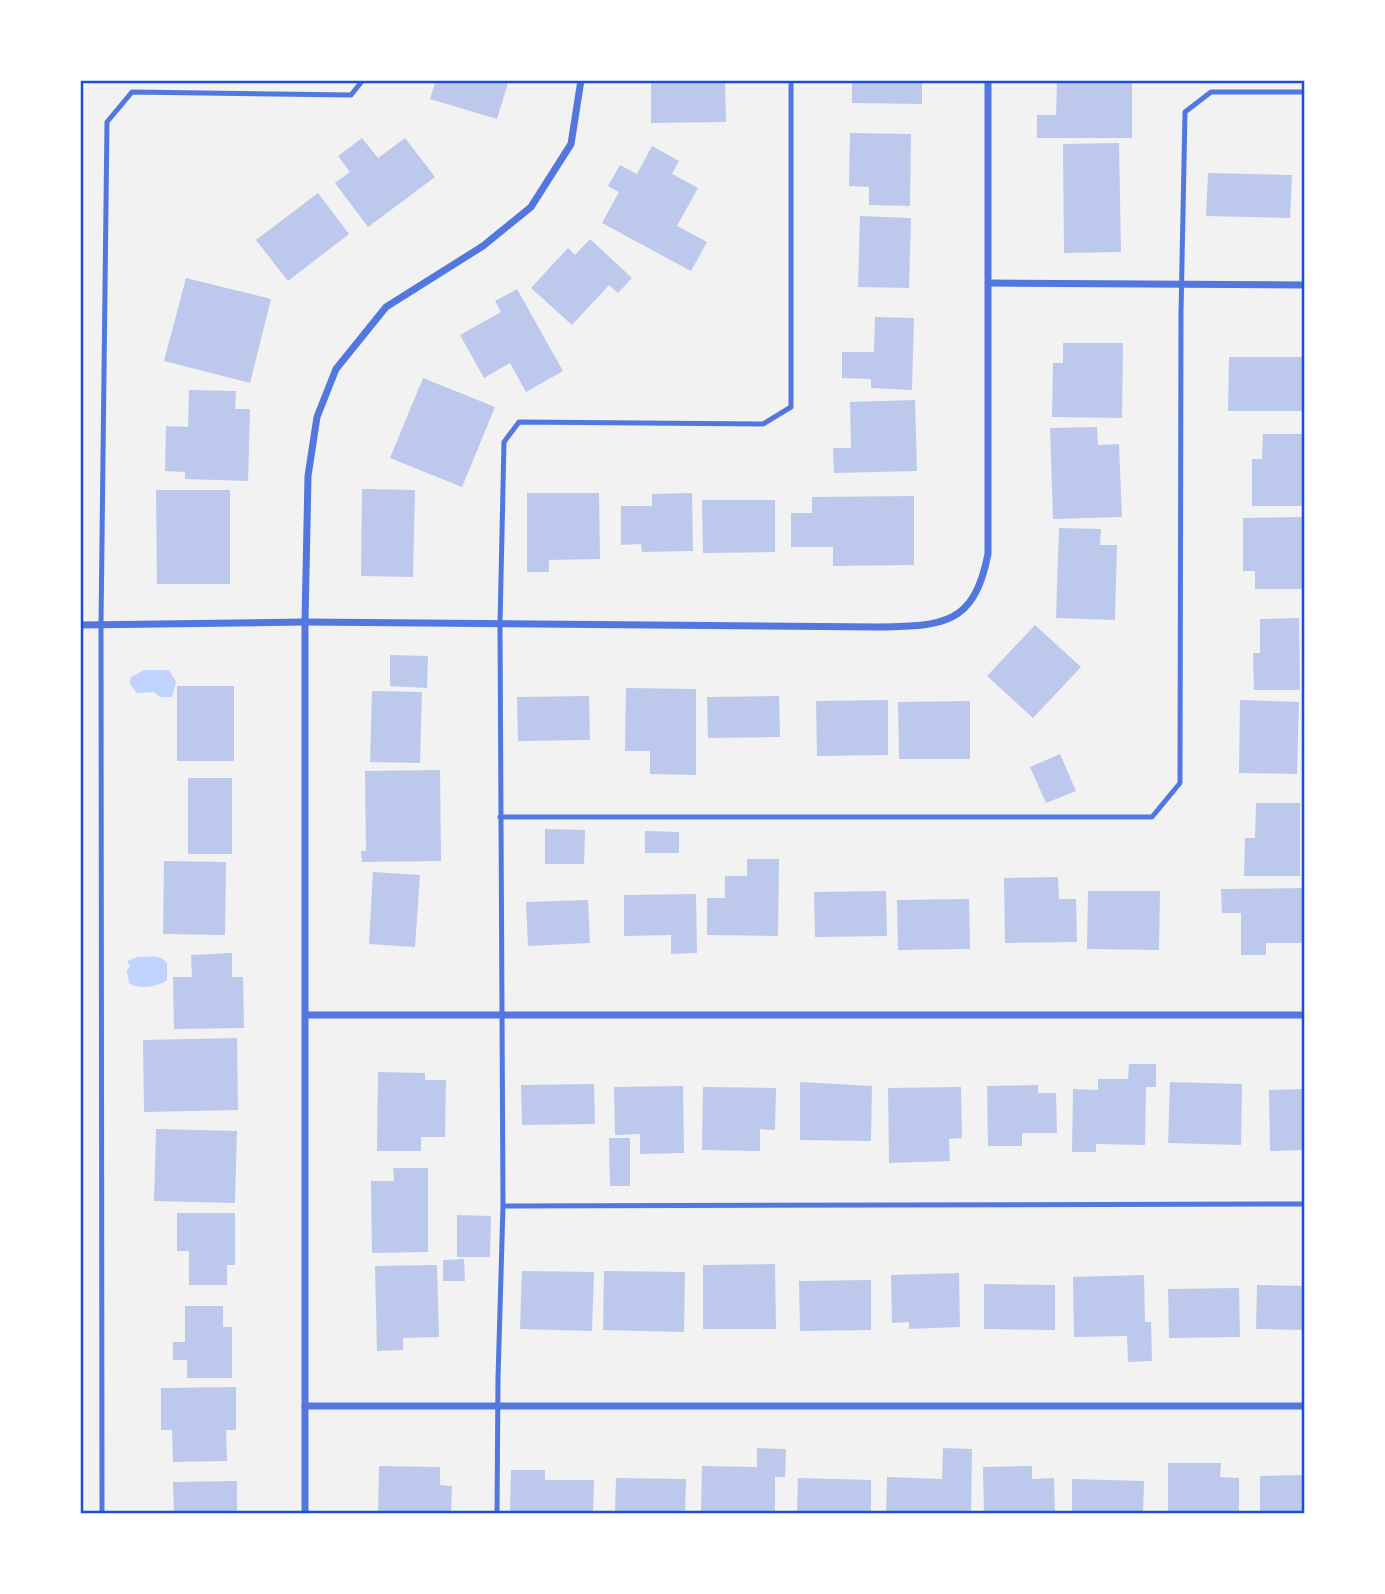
<svg xmlns="http://www.w3.org/2000/svg" width="1385" height="1594" font-family="'IBM Plex Serif',serif">
<rect width="100%" height="100%" fill="#f2f2f2"/>
<g fill="#bfd3fe">
<path d="M144,670H169L176,682L172,697H160L154,692L137,693L130,684L131,677Z"/>
<path d="M138,957C149,957 160,954 167,963V980C158,987 138,990 129,983L127,971L130,966L127,961Z"/>
</g>
<g fill="#bdc9ec">
<path d="M436,80H509L497,119L430,99Z"/>
<path d="M651,80H725L726,122L651,123Z"/>
<path d="M852,80H922V104L852,103Z"/>
<path d="M1057,80H1132V138H1037V115H1056Z"/>
<path d="M850,133L911,134L910,206L869,205V187L849,186Z"/>
<path d="M362,138L378,158L405,138L435,177L368,227L335,183L350,172L338,156Z"/>
<path d="M1119,143L1121,252L1064,253L1063,144Z"/>
<path d="M652,146L679,161L672,174L698,188L677,226L707,242L691,271L602,223L619,192L608,186L620,165L637,174Z"/>
<path d="M1208,173L1292,175L1290,218L1206,216Z"/>
<path d="M318,193L349,234L288,281L256,240Z"/>
<path d="M860,216L911,218L909,288L858,287Z"/>
<path d="M590,239L632,278L618,293L609,285L572,325L531,288L568,248L575,255Z"/>
<path d="M186,278L271,299L250,383L164,361Z"/>
<path d="M517,289L563,371L526,392L510,363L484,378L460,335L501,312L495,301Z"/>
<path d="M875,317L914,318L912,390L871,388V379L842,378V352H874Z"/>
<path d="M1063,343H1123L1122,418L1052,417L1053,363H1063Z"/>
<path d="M1229,357H1304V411H1228Z"/>
<path d="M423,378L495,407L462,487L390,458Z"/>
<path d="M189,390L236,391L235,409H250L248,481L185,479V472L165,471L166,426L188,427Z"/>
<path d="M915,400L917,471L834,473L833,448H851L850,402Z"/>
<path d="M1097,427L1098,445L1119,444L1122,517L1053,519L1050,428Z"/>
<path d="M1263,434H1304L1303,506H1252V459H1262Z"/>
<path d="M362,489L415,490L413,577L361,576Z"/>
<path d="M156,490H230V584H157Z"/>
<path d="M527,493H599L600,559L549,560V572H527Z"/>
<path d="M692,493L693,551L642,552L641,544L621,545V506H652V494Z"/>
<path d="M914,496V565L833,566V547H791V513H812V497Z"/>
<path d="M702,500H775V552L703,553Z"/>
<path d="M1304,517V589H1255V571H1243V518Z"/>
<path d="M1059,528L1101,529L1100,545H1117L1115,620L1056,618Z"/>
<path d="M1299,618L1300,690H1254L1253,653H1260V619Z"/>
<path d="M1035,625L1081,667L1033,718L987,676Z"/>
<path d="M390,655L428,656L427,688L390,686Z"/>
<rect x="177" y="686" width="57" height="75"/>
<path d="M626,688L696,689V775L650,774V751H625Z"/>
<path d="M372,691L422,692L420,763L370,762Z"/>
<path d="M589,696L590,740L518,741L517,697Z"/>
<path d="M779,696L780,737L708,738L707,697Z"/>
<path d="M888,700V755L817,756L816,701Z"/>
<path d="M1240,700L1299,702L1297,774L1239,773Z"/>
<path d="M970,701V759H899L898,702Z"/>
<path d="M1060,754L1076,791L1046,803L1030,767Z"/>
<path d="M440,770L441,861L362,862L361,851H366L365,771Z"/>
<rect x="188" y="778" width="44" height="76"/>
<path d="M1256,803H1300V876H1244L1245,838H1255Z"/>
<path d="M545,829L585,830L584,864H545Z"/>
<path d="M645,831L679,832V853H645Z"/>
<path d="M747,859H779L778,936L707,935V898H725V876H747Z"/>
<path d="M164,861L226,862L225,935L163,934Z"/>
<path d="M373,872L420,875L415,947L369,944Z"/>
<path d="M1058,877L1059,899H1076L1077,942L1005,943L1004,878Z"/>
<path d="M1304,888V943H1266V955H1241V913H1222L1221,889Z"/>
<path d="M886,891L887,936L815,937L814,892Z"/>
<path d="M1088,891H1160L1159,950L1087,949Z"/>
<path d="M696,894L697,953L671,954V935L624,936V895Z"/>
<path d="M969,899L970,949L898,950L897,900Z"/>
<path d="M588,900L590,943L528,946L526,902Z"/>
<path d="M232,953V977H243L244,1028L174,1029L173,977H192L191,955Z"/>
<path d="M237,1038L238,1110L144,1112L143,1040Z"/>
<path d="M1129,1064H1156V1087H1146L1145,1145L1096,1144V1152H1072L1073,1089L1098,1090V1079H1128Z"/>
<path d="M378,1072L425,1073V1080H446L445,1137H421V1151H377Z"/>
<path d="M800,1082L872,1086L871,1141L800,1140Z"/>
<path d="M1170,1082L1242,1084L1241,1145L1168,1143Z"/>
<path d="M594,1084L595,1124L522,1125L521,1085Z"/>
<path d="M1038,1085V1093H1056L1057,1133H1022V1146H988L987,1086Z"/>
<path d="M683,1086L684,1153L640,1154V1134L615,1135L614,1087Z"/>
<path d="M703,1087L776,1088L775,1130L760,1129V1151L702,1150Z"/>
<path d="M961,1087L962,1138L949,1139L950,1161L889,1163L888,1088Z"/>
<path d="M1304,1089V1150L1270,1151L1269,1090Z"/>
<path d="M156,1129L237,1131L235,1203L154,1201Z"/>
<path d="M609,1138H630V1186H610Z"/>
<path d="M393,1168H428V1252L372,1253L371,1181H394Z"/>
<path d="M177,1213H235V1265H227V1285H189V1251H177Z"/>
<path d="M457,1215L491,1216L490,1257H457Z"/>
<path d="M464,1259L465,1281H443V1260Z"/>
<path d="M775,1264L776,1329H703V1265Z"/>
<path d="M437,1265L439,1337L403,1338V1350L377,1351L375,1266Z"/>
<path d="M522,1271L594,1272L592,1331L520,1329Z"/>
<path d="M604,1271L685,1272L684,1332L603,1330Z"/>
<path d="M959,1273L960,1327L909,1329V1322L892,1323L891,1275Z"/>
<path d="M1144,1275L1145,1322H1151L1152,1361L1128,1362L1127,1336L1074,1337L1073,1277Z"/>
<path d="M871,1280V1330L800,1331L799,1281Z"/>
<path d="M984,1284L1055,1285V1330L984,1329Z"/>
<path d="M1257,1285L1304,1286V1330L1256,1329Z"/>
<path d="M1239,1288L1240,1337L1169,1338L1168,1289Z"/>
<path d="M185,1306H223V1327H232V1378H187V1360H173V1342H185Z"/>
<path d="M236,1387V1430H226L227,1461L173,1462L172,1430H161V1388Z"/>
<path d="M757,1448L786,1449L785,1477H775V1514H701L702,1466L757,1467Z"/>
<path d="M943,1448L972,1449L971,1514H886L887,1477L942,1479Z"/>
<path d="M1168,1463H1221L1220,1477L1239,1478V1514H1168Z"/>
<path d="M379,1466L440,1467V1485L452,1486L451,1513L378,1514Z"/>
<path d="M1032,1466V1479L1054,1478L1055,1514H984L983,1467Z"/>
<path d="M511,1470H545V1480H594L593,1514H510Z"/>
<path d="M1304,1475V1514H1260V1476Z"/>
<path d="M616,1478L686,1479L685,1514H615Z"/>
<path d="M798,1478L871,1480V1514H797Z"/>
<path d="M1072,1479L1144,1481L1143,1514H1072Z"/>
<path d="M237,1481V1514H174L173,1482Z"/>
</g>
<g fill="none" stroke-linecap="round" stroke-linejoin="round">
<g stroke="#5277de" stroke-width="5">
<path d="M500,817H1152L1180,783L1181,313L1185,112L1211,92H1304"/>
<path d="M503,1206L1304,1204"/>
<path d="M102,1514L101,625L107,122L132,92L351,95L363,80"/>
<path d="M497,1514L498,1378L503,1206L500,624L504,442L519,422L763,424L791,407V80"/>
</g>
<g stroke="#5277de" stroke-width="7">
<path d="M990,283L1304,285"/>
<path d="M80,625L305,622L878,627C942,626 974,626 988,554V80"/>
<path d="M307,1015H1304"/>
<path d="M305,1406H1304"/>
<path d="M305,1514V622L308,476L317,417L336,369L386,307L483,246L531,207L571,144L581,80"/>
</g>
</g>
<rect width="1385" height="1594" fill="none" stroke="#ffffff" stroke-width="164"/>
<rect x="82" y="82" width="1221" height="1430" fill="none" stroke="#1d4ed8" stroke-width="2.5"/>
</svg>
